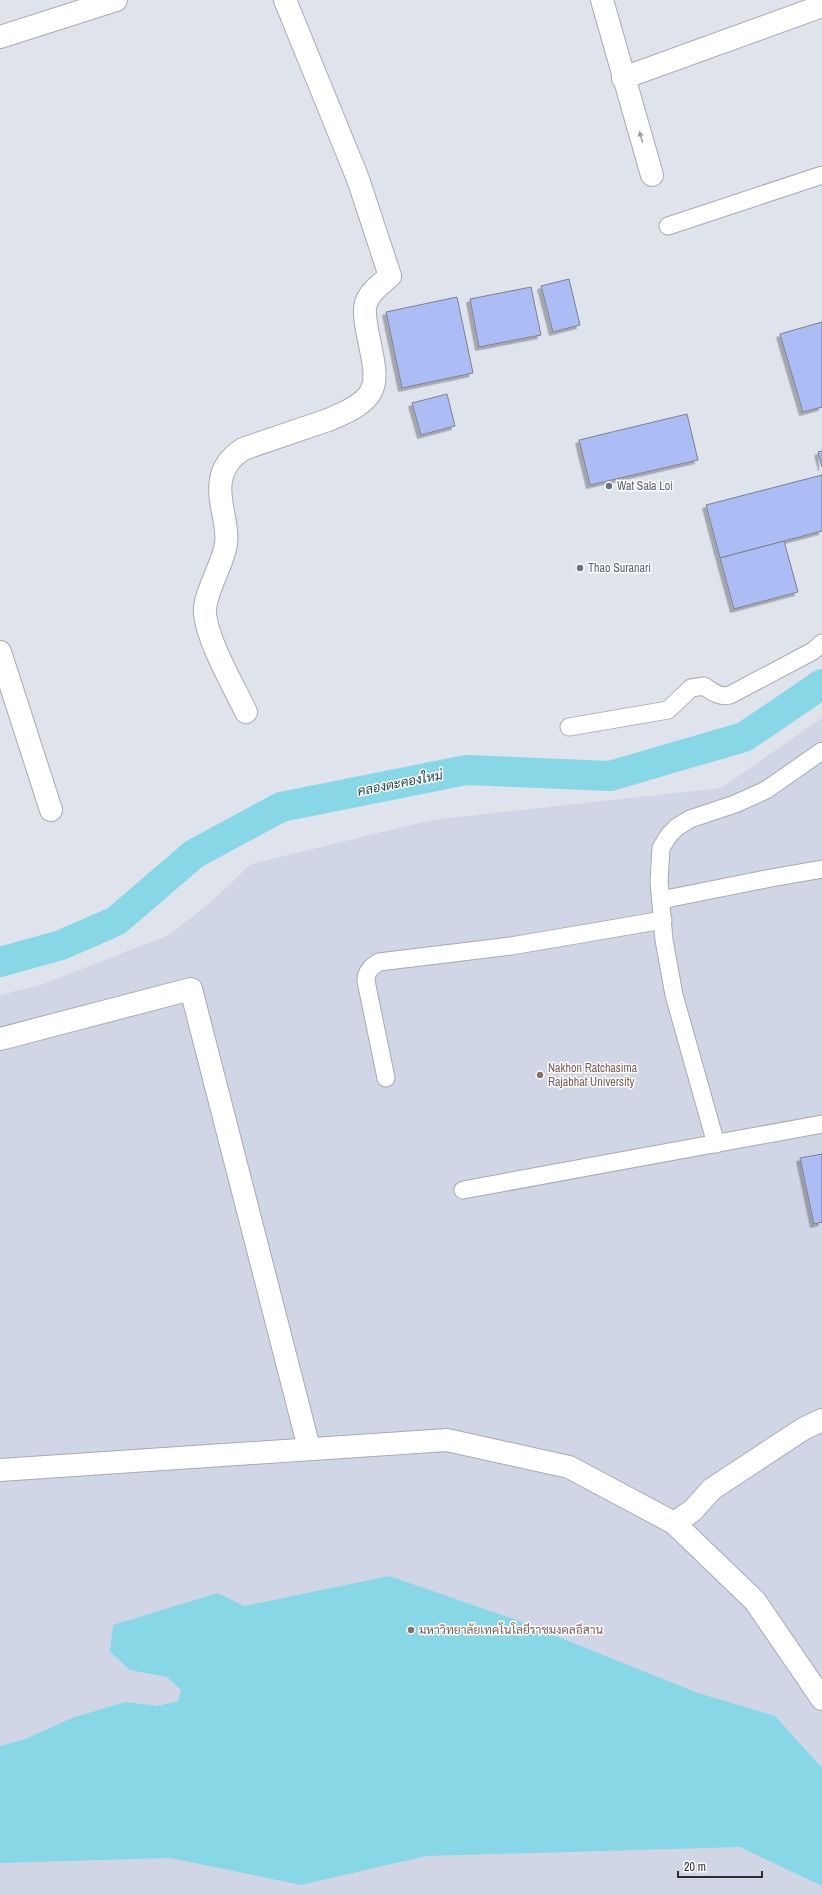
<svg xmlns="http://www.w3.org/2000/svg" width="822" height="1895" font-family="'Archivo Narrow',Sarabun,sans-serif">
<defs>
<filter id="shadow"><feDropShadow dx="-3.5" dy="3.5" stdDeviation="0" flood-color="#0004"/></filter>
</defs>
<rect width="100%" height="100%" fill="#dfe3ec"/>
<path fill="#d0d6e6" d="M822,718V1895H0V995L38,986L169,935L212,901L251,864L432,820L721,788Z"/>
<path fill="#87d7e7" d="M389,1576L511,1618L698,1693L775,1716L822,1768V1886L740,1847L426,1856L301,1885L171,1858L0,1863V1746L23,1740L72,1718L125,1702L158,1706L178,1701L181,1690L167,1677L130,1670L110,1652L113,1625L218,1593L244,1606Z"/>
<g fill="none" stroke-linecap="round" stroke-linejoin="round">
<path stroke="#87d7e7" stroke-width="30" d="M0,962L61,945L116,921L194,854L281,807L466,770L610,776L744,737L822,684"/>
</g>
<g fill="#acbcf4" stroke="#7d8089" filter="url(#shadow)">
<path d="M569,279L580,325L553,332L541,286Z"/>
<path d="M531,287L541,335L479,347L470,299Z"/>
<path d="M457,297L473,373L402,388L386,312Z"/>
<path d="M822,322V407L803,412L780,334Z"/>
<path d="M447,394L455,426L421,435L412,403Z"/>
<path d="M687,414L698,460L590,485L579,440Z"/>
<path d="M822,451V467L818,452Z"/>
<path d="M822,475V531L720,558L706,505Z"/>
<path d="M784,541L798,592L734,609L720,558Z"/>
<path d="M822,1154V1222L814,1224L800,1158Z"/>
</g>
<g fill="none" stroke-linecap="round" stroke-linejoin="round">
<defs>
<g id="lane">
<path d="M668,226L822,175"/>
<path d="M569,727L668,710L691,688L704,686C711,691 720,698 730,695L813,651L822,643"/>
<path d="M661,900L771,878L822,869"/>
<path d="M386,1078L366,981C366,971 371,967 379,962L511,946L663,920"/>
<path d="M716,1144L674,995L664,940L659,881L661,848L669,835L677,827L690,819L735,804L766,790L822,751"/>
<path d="M463,1190L822,1124"/>
</g>
<g id="street">
<path d="M602,0L652,175"/>
<path d="M0,37L116,0"/>
<path d="M623,78L822,6"/>
<path d="M0,652L51,810"/>
<path d="M246,712C233,685 208,642 205,614C203,595 223,565 226,544C229,523 217,502 221,480C223,466 231,457 243,449L328,420C385,397 378,384 367,330C366,321 363,312 366,303C370,291 381,284 390,276L358,179L285,0"/>
<path d="M0,1039L191,989L309,1448"/>
<path d="M0,1470L447,1440L569,1467L674,1523L755,1601L822,1699"/>
<path d="M674,1523L692,1511L712,1489L803,1429L822,1420"/>
</g>
</defs>
<use href="#lane" stroke="#a7aab3" stroke-width="19"/>
<use href="#street" stroke="#a7aab3" stroke-width="24"/>
<use href="#lane" stroke="#fff" stroke-width="17"/>
<use href="#street" stroke="#fff" stroke-width="22"/>
</g>
<defs><path id="oneway-solid" d="M-6-.8H1V-3.2L6.5 0L1 3.2V.8H-6Z"/></defs>
<use fill="#a0a0a2" href="#oneway-solid" transform="translate(641 137) rotate(-106)"/>
<g fill="#6b7280" stroke="#fff" stroke-width="1.5">
<circle cx="609" cy="486" r="4"/>
<circle cx="580" cy="568" r="4"/>
</g>
<g fill="#8d6e63" stroke="#fff" stroke-width="1.5">
<circle cx="540" cy="1075" r="4"/>
<circle cx="411" cy="1630" r="4"/>
</g>
<g text-anchor="middle" dominant-baseline="central" stroke-width="3" stroke-linejoin="round" paint-order="stroke">
<g font-size="12" fill="#5b616d" stroke="#fff" text-anchor="start">
<text x="617" y="486">Wat Sala Loi</text>
<text x="588" y="568">Thao Suranari</text>
</g>
<g font-size="12" fill="#785e54" stroke="#fff" text-anchor="start">
<text x="548" y="1068">Nakhon Ratchasima<tspan x="548" dy="14">Rajabhat University</tspan></text>
<text x="419" y="1630">มหาวิทยาลัยเทคโนโลยีราชมงคลอีสาน</text>
</g>
<g font-size="13" font-style="italic" fill="#1d434a" stroke="#fff">
<text transform="translate(400 783) rotate(-11)">คลองตะคองใหม่</text>
</g>
</g>
<path d="M678 1871v6h84v-6" fill="none" stroke="#2c2d31" stroke-width="2"/>
<text x="684" y="1871" font-size="12" fill="#2c2d31" stroke="#ffffff" stroke-width="3" paint-order="stroke">20 m</text>
</svg>
